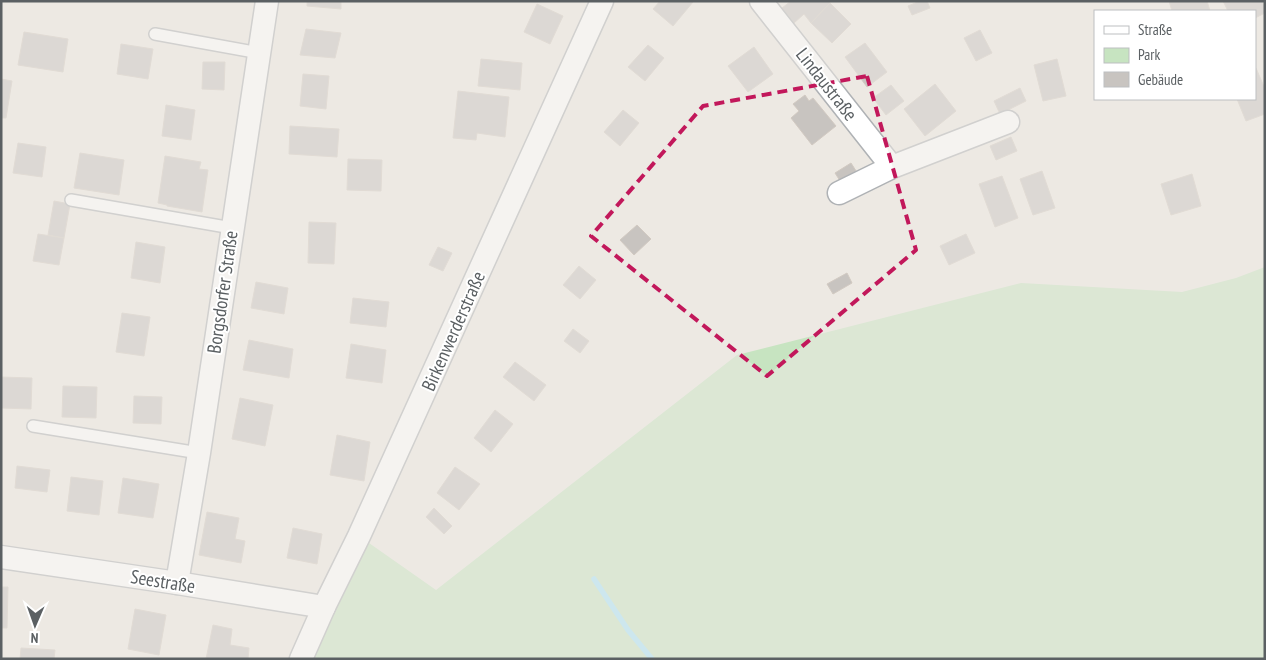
<svg xmlns="http://www.w3.org/2000/svg" width="1266" height="660" font-family="'PT Sans Narrow',sans-serif">
<rect width="100%" height="100%" fill="#ede9e3"/>
<path fill="#c7e4c1" d="M1265,267V659H305L359,536L436,590L737,355L1021,283L1182,292L1236,278Z"/>
<g fill="none" stroke-linecap="round" stroke-linejoin="round">
<path stroke="#a6e5fa" stroke-width="5.5" d="M594,579L628,630L652,659"/>
</g>
<g fill="#c8c4c0" stroke="#d2cac2">
<path d="M307,1H341V9L307,6Z"/>
<path d="M660,1H691L693,2L673,26L653,9Z"/>
<path d="M791,1H829L830,3L811,23L804,14L794,23L782,8Z"/>
<path d="M920,1H927L930,8L912,15L908,6Z"/>
<path d="M1169,1H1207L1210,11H1172Z"/>
<path d="M1223,1H1262L1265,6V13L1255,18V11H1228Z"/>
<path d="M830,3L851,24L832,43L811,23Z"/>
<path d="M537,4L563,16L550,44L524,32Z"/>
<path d="M306,29L341,33L335,58L300,55Z"/>
<path d="M980,30L992,53L976,61L964,38Z"/>
<path d="M24,32L68,39L63,72L18,65Z"/>
<path d="M865,43L887,72L867,87L845,57Z"/>
<path d="M121,44L153,49L148,79L117,74Z"/>
<path d="M648,45L664,58L645,81L628,67Z"/>
<path d="M754,47L773,74L748,92L728,66Z"/>
<path d="M481,59L522,63L520,90L478,86Z"/>
<path d="M1057,59L1066,96L1043,101L1034,65Z"/>
<path d="M203,62H225L224,90L202,89Z"/>
<path d="M1256,68L1265,89V114L1246,121L1237,99H1255V69Z"/>
<path d="M303,74L329,76L326,109L300,106Z"/>
<path d="M1,79L12,81L6,118H1Z"/>
<path d="M935,84L956,111L925,136L904,109Z"/>
<path d="M891,85L904,101L886,115L873,98Z"/>
<path d="M1020,88L1026,101L1000,114L994,101Z"/>
<path d="M458,91L509,97L505,137L477,133L476,140L453,138Z"/>
<path d="M805,95L809,101L813,98L836,126L812,145L791,118L799,111L793,104Z"/>
<path d="M166,105L195,110L191,140L162,136Z"/>
<path d="M623,110L639,123L620,146L604,132Z"/>
<path d="M290,126L339,129L337,157L289,154Z"/>
<path d="M1011,137L1017,151L996,160L990,146Z"/>
<path d="M18,143L46,147L42,177L13,173Z"/>
<path d="M80,153L124,160L119,195L74,188Z"/>
<path d="M165,156L201,162L199,169L208,170L202,212L167,206V205L158,203Z"/>
<path d="M348,159L382,160L381,191L347,190Z"/>
<path d="M851,163L858,174L842,184L835,173Z"/>
<path d="M1042,171L1055,208L1033,215L1020,179Z"/>
<path d="M1192,174L1201,206L1171,215L1161,184Z"/>
<path d="M1002,176L1018,218L995,227L979,184Z"/>
<path d="M54,201L70,204L64,238L48,235Z"/>
<path d="M309,222L336,223L334,264L308,263Z"/>
<path d="M637,225L651,239L634,255L620,240Z"/>
<path d="M38,234L64,238L59,265L33,261Z"/>
<path d="M966,234L975,253L949,265L940,246Z"/>
<path d="M136,242L165,247L160,283L131,278Z"/>
<path d="M438,247L452,253L443,271L429,265Z"/>
<path d="M579,266L596,280L580,299L563,285Z"/>
<path d="M847,273L852,283L833,294L827,284Z"/>
<path d="M256,282L288,288L284,314L251,308Z"/>
<path d="M353,298L389,302L386,327L350,323Z"/>
<path d="M122,313L150,317L144,356L116,352Z"/>
<path d="M573,329L589,341L580,353L564,341Z"/>
<path d="M249,340L293,349L289,378L243,370Z"/>
<path d="M351,344L386,350L382,383L346,378Z"/>
<path d="M515,362L546,385L534,401L503,377Z"/>
<path d="M1,377L32,378L31,409L1,408Z"/>
<path d="M63,386L97,387L96,418L62,417Z"/>
<path d="M134,396L162,397L161,424L133,423Z"/>
<path d="M240,398L273,405L265,446L232,439Z"/>
<path d="M495,410L513,424L491,452L474,438Z"/>
<path d="M337,435L370,442L364,481L330,475Z"/>
<path d="M17,466L50,470L47,492L15,488Z"/>
<path d="M455,467L480,484L459,510L437,493Z"/>
<path d="M71,477L103,481L99,515L67,511Z"/>
<path d="M123,478L159,484L153,518L118,513Z"/>
<path d="M434,508L452,526L444,534L426,517Z"/>
<path d="M207,512L239,518L235,539L245,541L241,563L199,555Z"/>
<path d="M293,528L322,534L317,564L287,558Z"/>
<path d="M1,587H8L7,628H1Z"/>
<path d="M135,609L166,615L159,655L128,649Z"/>
<path d="M213,625L232,629L230,645L249,648L248,659H206Z"/>
<path d="M21,648L55,650L54,659H20Z"/>
</g>
<g fill="none" stroke-linecap="round" stroke-linejoin="round">
<defs>
<g id="service">
<path d="M155,34L259,53"/>
<path d="M71,200L232,228"/>
<path d="M33,426L199,453"/>
</g>
<g id="minor">
<path d="M761,1L892,167"/>
<path d="M839,193L892,167L1008,122"/>
<path d="M1,557L177,583L324,607"/>
<path d="M177,583L199,453L267,1"/>
<path d="M301,659L324,607L359,536L602,1"/>
</g>
</defs>
<use href="#service" stroke="#afb2b5" stroke-width="14"/>
<use href="#minor" stroke="#afb2b5" stroke-width="25"/>
<use href="#service" stroke="#fff" stroke-width="11"/>
<use href="#minor" stroke="#fff" stroke-width="22"/>
</g>
<path d="M0 0H1266V660H0ZM867,76L916,250L767,376L591,236L703,106Z" fill="#ede9e3" fill-opacity=".55" fill-rule="evenodd"/>
<path fill="none" stroke="#c2185b" stroke-width="4" stroke-dasharray="10 6" stroke-linejoin="round" d="M867,76L916,250L767,376L591,236L703,106Z"/>
<g text-anchor="middle" dominant-baseline="central" stroke-width="4" stroke-linejoin="round" paint-order="stroke">
<g font-size="19" fill="#5b6063" stroke="#fff">
<text transform="translate(827 84) rotate(52)">Lindaustraße</text>
<text transform="translate(222 292) rotate(-82)">Borgsdorfer Straße</text>
<text transform="translate(453 331) rotate(-66)">Birkenwerderstraße</text>
<text transform="translate(163 581) rotate(9)">Seestraße</text>
</g>
</g>
<rect width="1266" height="660" fill="none" stroke="#5b6063" stroke-width="5"/>
<rect x="1094" y="10" width="162" height="90" fill="#ffffff" stroke="#bdbfc1"/>
<rect x="1104" y="26" width="25" height="8" fill="#ffffff" stroke="#bdbfc1"/>
<text x="1138" y="35" font-size="15" fill="#5b6063">Straße</text>
<rect x="1104" y="48" width="25" height="15" fill="#c7e4c1" stroke="#bdbfc1"/>
<text x="1138" y="60" font-size="15" fill="#5b6063">Park</text>
<rect x="1104" y="72" width="25" height="15" fill="#c8c4c0" stroke="#bdbfc1"/>
<text x="1138" y="85" font-size="15" fill="#5b6063">Gebäude</text>
<g transform="translate(35 625) rotate(182)" stroke="#ffffff" stroke-width="4" paint-order="stroke">
<path d="M0-4L9 19L0 12L-9 19Z" fill="#5b6063"/>
<text y="-8" font-size="14" font-weight="bold" text-anchor="middle" fill="#5b6063">N</text>
</g>
</svg>
